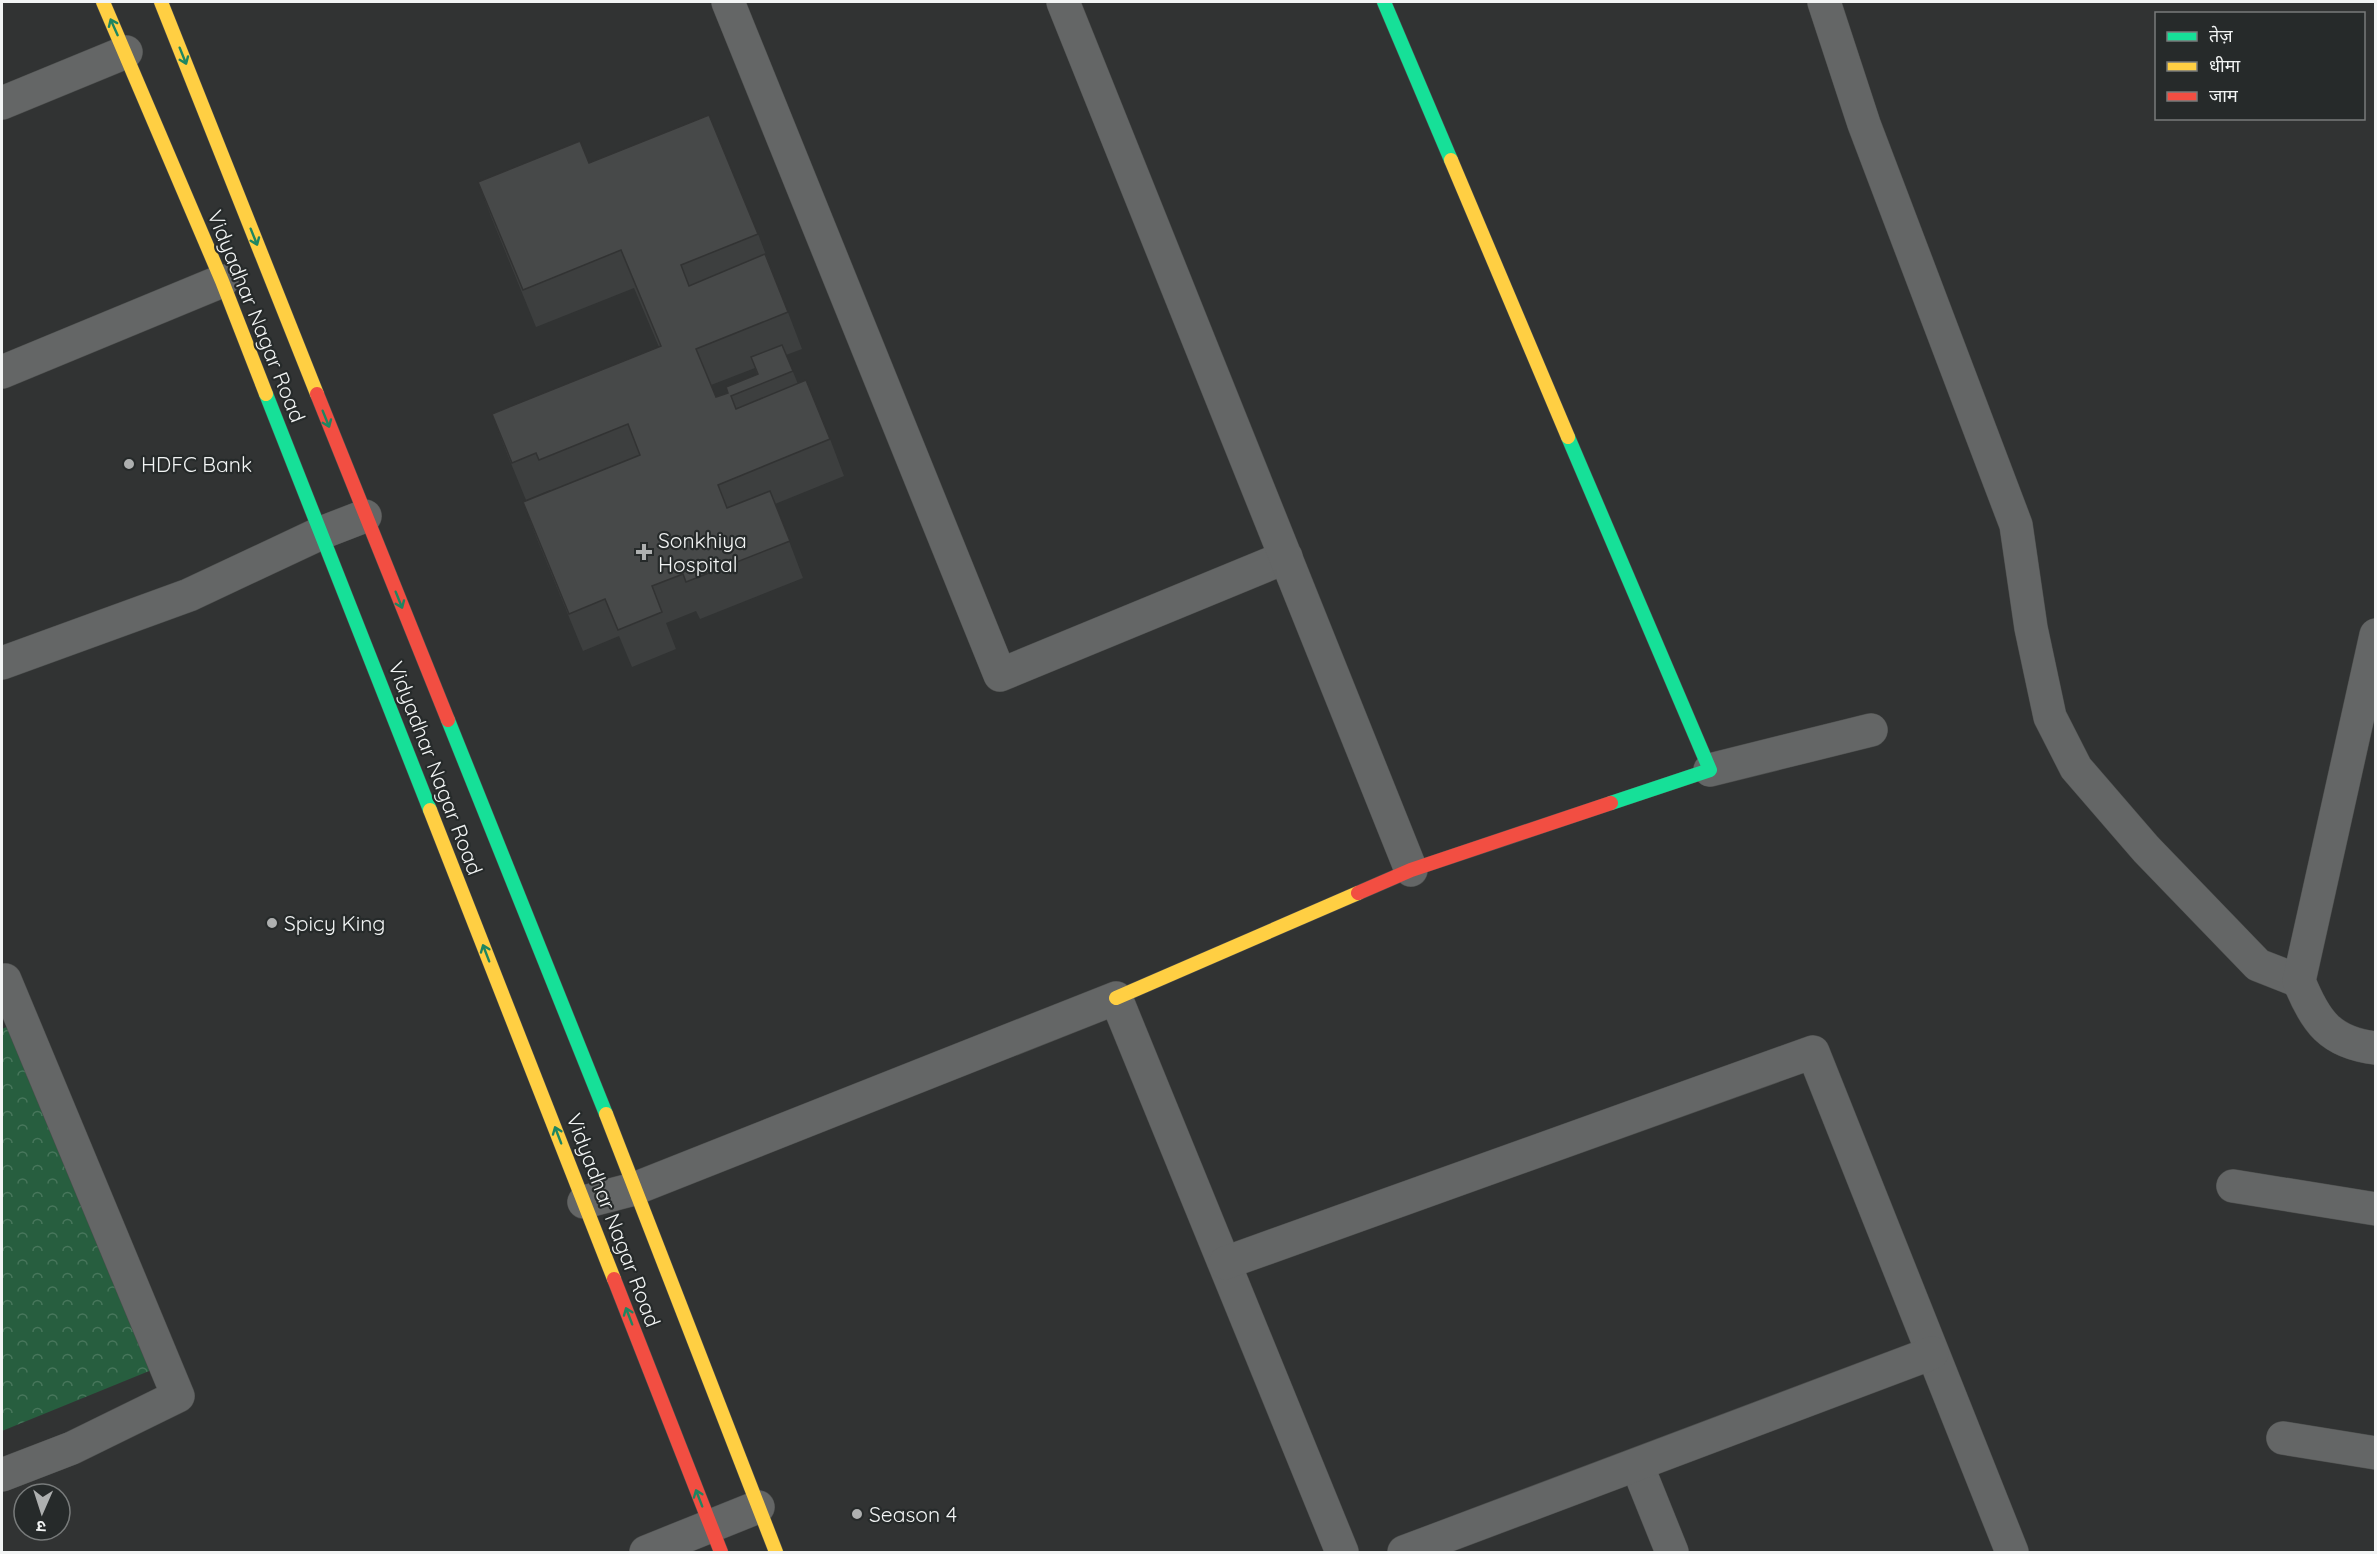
<svg xmlns="http://www.w3.org/2000/svg" width="2377" height="1554" font-family="Quicksand,'Noto Sans Devanagari',sans-serif">
<defs>
<pattern id="park-crowns" width="20" height="18" patternUnits="userSpaceOnUse" patternTransform="scale(1.5)"><rect width="20" height="18" fill="#275e3f"/><path d="M2 6a3 3 0 1 1 6 0M12 15a3 3 0 1 1 6 0" fill="none" stroke="#47765b"/></pattern>
</defs>
<rect width="100%" height="100%" fill="#313333"/>
<path fill="url(#park-crowns)" d="M15,1023L159,1367L2,1431V1029Z"/>
<g fill="none" stroke-linecap="round" stroke-linejoin="round">
<defs>
<g id="street">
<path d="M728,2L1000,675L1286,557"/>
<path d="M1063,2L1411,870"/>
<path d="M1824,2L1864,124L2016,525L2031,628L2050,717L2076,768L2146,849L2258,965L2299,981"/>
<path d="M2,103L126,52"/>
<path d="M2,372L222,281"/>
<path d="M2376,635L2299,981C2315,1021 2330,1043 2376,1048"/>
<path d="M2,663L189,595L321,533L365,516"/>
<path d="M1710,770L1871,730"/>
<path d="M2,982L5,980L10,992L178,1396L72,1448L2,1475"/>
<path d="M2233,1186L2376,1209"/>
<path d="M584,1202L634,1189L1116,998L1342,1552"/>
<path d="M1225,1263L1813,1052L2012,1552"/>
<path d="M2283,1438L2376,1453"/>
<path d="M1637,1465L1672,1552"/>
<path d="M646,1552L758,1507"/>
<path d="M1404,1552L1932,1353"/>
</g>
<g id="fast">
<path d="M1384,2L1451,160"/>
<path d="M266,394L430,810"/>
<path d="M1568,437L1710,770L1611,803"/>
<path d="M448,720L606,1114"/>
</g>
<g id="slow">
<path d="M103,2L222,281L266,394"/>
<path d="M161,2L317,394"/>
<path d="M1451,160L1568,437"/>
<path d="M430,810L614,1279"/>
<path d="M1116,998L1358,893"/>
<path d="M606,1114L776,1552"/>
</g>
<g id="jam">
<path d="M317,394L448,720"/>
<path d="M1358,893L1411,870L1611,803"/>
<path d="M614,1279L721,1552"/>
</g>
</defs>
<use href="#street" stroke="#4d4f4e" stroke-width="34"/>
<use href="#fast" stroke="#4d4f4e" stroke-width="15"/>
<use href="#slow" stroke="#4d4f4e" stroke-width="15"/>
<use href="#jam" stroke="#4d4f4e" stroke-width="15"/>
<use href="#street" stroke="#646666" stroke-width="33"/>
<use href="#fast" stroke="#16e098" stroke-width="14"/>
<use href="#slow" stroke="#ffcf43" stroke-width="14"/>
<use href="#jam" stroke="#f24e42" stroke-width="14"/>
</g>
<path fill="#3d3f3f" fill-rule="evenodd" d="M589,163L758,234L802,349L786,355L798,384L830,439L844,476L775,504L803,578L700,619L696,611L666,623L676,649L632,667L619,636L583,651L537,539L523,502L550,491V490L526,500L506,451L492,414L659,347L634,288L536,327L492,219L478,182ZM755,368L757,374L728,393L716,397L711,385Z"/>
<path fill="#474949" stroke="#323333" stroke-width="1.5" d="M709,115L758,234L681,265L689,286L765,254L788,312L696,349L716,397L728,393L726,387L758,374L751,357L782,345L793,371L731,396L736,409L806,380L830,439L718,485L727,508L770,491L790,541L686,582L683,574L652,586L662,612L618,630L605,599L569,614L523,502L640,455L628,424L539,460L536,453L512,463L492,414L661,346L621,250L523,290L478,182L580,141L589,163Z"/>
<defs><path id="oneway-shaft" d="M-6 0H5M1.5-3L5.5 0L1.5 3" fill="none" stroke-width="1.6" stroke-linecap="round" stroke-linejoin="round" transform="scale(1.5)"/></defs>
<g stroke="#1e8561">
<use href="#oneway-shaft" transform="translate(114 27) rotate(-114)"/>
<use href="#oneway-shaft" transform="translate(183 56) rotate(68)"/>
<use href="#oneway-shaft" transform="translate(254 237) rotate(68)"/>
<use href="#oneway-shaft" transform="translate(326 419) rotate(68)"/>
<use href="#oneway-shaft" transform="translate(399 600) rotate(68)"/>
<use href="#oneway-shaft" transform="translate(486 953) rotate(-111)"/>
<use href="#oneway-shaft" transform="translate(558 1135) rotate(-111)"/>
<use href="#oneway-shaft" transform="translate(629 1316) rotate(-111)"/>
<use href="#oneway-shaft" transform="translate(699 1498) rotate(-111)"/>
</g>
<g fill="#aeb0b0" stroke="#262a2a" stroke-width="2">
<circle cx="129" cy="464" r="6"/>
<path d="M641 543h6v6h6v6h-6v6h-6v-6h-6v-6h6z"/>
<circle cx="272" cy="923" r="6"/>
<circle cx="857" cy="1514" r="6"/>
</g>
<g text-anchor="middle" dominant-baseline="central" stroke-width="4.5" stroke-linejoin="round" paint-order="stroke">
<g font-size="21" fill="#f2f4f4" stroke="#262a2a">
<text transform="translate(257 316) rotate(68)">Vidyadhar Nagar Road</text>
<text transform="translate(436 768) rotate(69)">Vidyadhar Nagar Road</text>
<text transform="translate(614 1220) rotate(69)">Vidyadhar Nagar Road</text>
</g>
<g font-size="21" fill="#f2f4f4" stroke="#262a2a" text-anchor="start">
<text x="141" y="464">HDFC Bank</text>
<text x="658" y="540">Sonkhiya<tspan x="658" dy="24">Hospital</tspan></text>
<text x="284" y="923">Spicy King</text>
<text x="869" y="1514">Season 4</text>
</g>
</g>
<rect width="2377" height="1554" fill="none" stroke="#f2f4f4" stroke-width="6"/>
<rect x="2155" y="12" width="210" height="108" fill="#262a2a" stroke="#787b7b" stroke-width="1.5"/>
<rect x="2167" y="32" width="30" height="9" fill="#16e098" stroke="#787b7b" stroke-width="1.5"/>
<text x="2209" y="42" font-size="18" fill="#f2f4f4">तेज़</text>
<rect x="2167" y="62" width="30" height="9" fill="#ffcf43" stroke="#787b7b" stroke-width="1.5"/>
<text x="2209" y="72" font-size="18" fill="#f2f4f4">धीमा</text>
<rect x="2167" y="92" width="30" height="9" fill="#f24e42" stroke="#787b7b" stroke-width="1.5"/>
<text x="2209" y="102" font-size="18" fill="#f2f4f4">जाम</text>
<g transform="translate(42 1512) rotate(183)"><circle r="28" fill="#262a2a" stroke="#787b7b" stroke-width="1.5"/>
<path d="M0-4.5L10 22L0 15L-10 22Z" fill="#aeb0b0"/>
<text y="-9" font-size="16" font-weight="bold" text-anchor="middle" fill="#f2f4f4">उ</text>
</g>
</svg>
